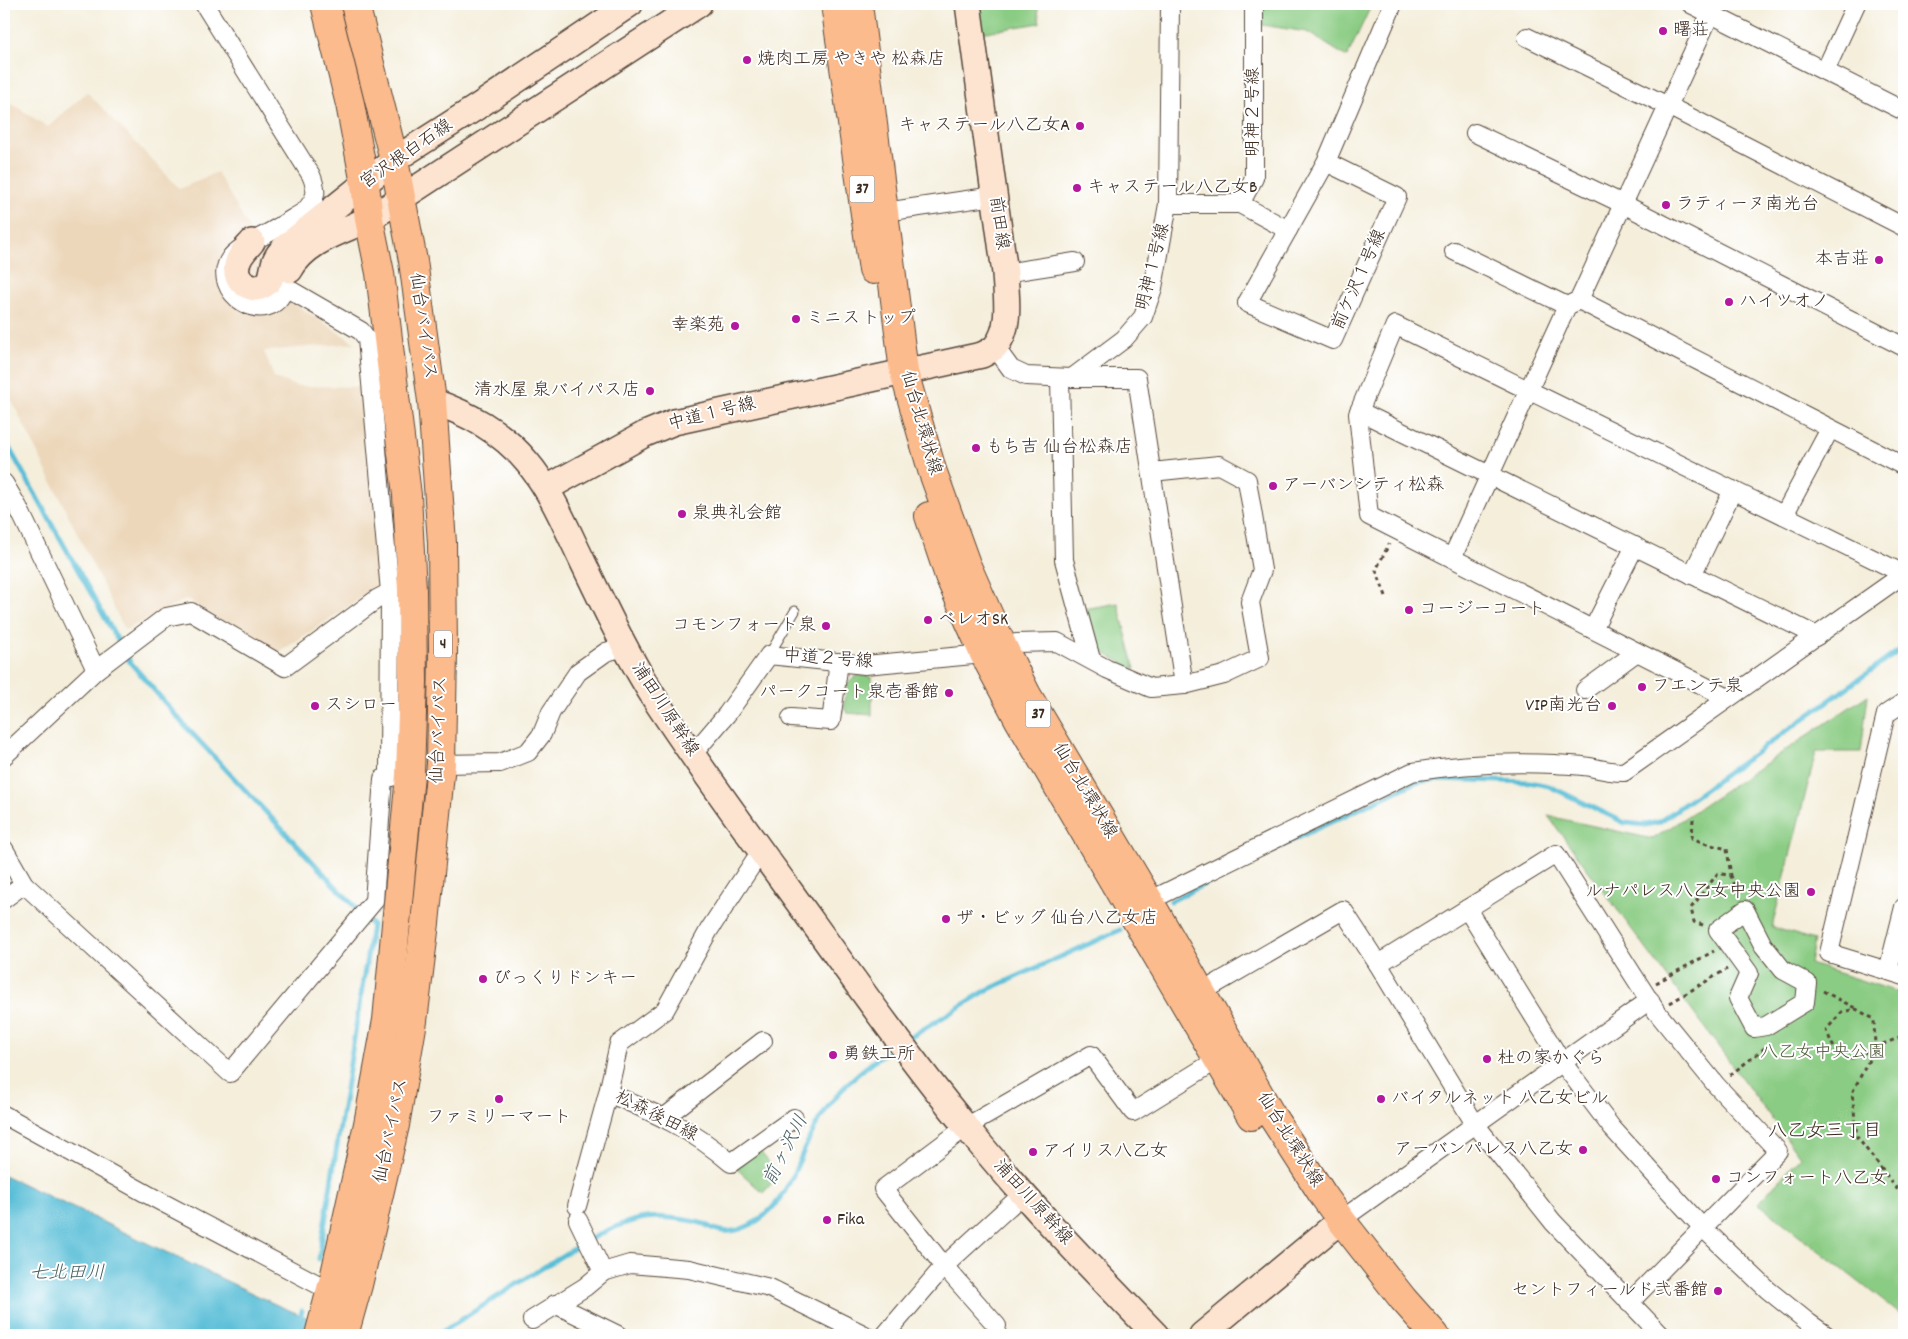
<svg xmlns="http://www.w3.org/2000/svg" width="1908" height="1339" font-family="Dekko,'Klee One',sans-serif">
<rect width="100%" height="100%" fill="#fff"/>
<filter id="ink" filterUnits="userSpaceOnUse"><feTurbulence type="fractalNoise" baseFrequency=".02" numOctaves="2"/><feDisplacementMap in="SourceGraphic" scale="10" xChannelSelector="R" yChannelSelector="G"/><feConvolveMatrix kernelMatrix="1 2 1 2 8 2 1 2 1" color-interpolation-filters="sRGB"/></filter>
<filter id="wash" filterUnits="userSpaceOnUse"><feTurbulence type="fractalNoise" baseFrequency=".0096" numOctaves="4" result="noise"/><feDisplacementMap in="SourceGraphic" scale="20" xChannelSelector="R" yChannelSelector="G"/><feGaussianBlur stdDeviation="1.12" result="paint"/><feColorMatrix in="noise" values="0 0 0 0 0 0 0 0 0 0 0 0 0 0 0 0 0 1.4 0 .05"/><feComposite in="paint" operator="in"/></filter>
<g filter="url(#wash)">
<rect width="100%" height="100%" fill="#f4eedb"/>
<path fill="#ecd7ba" d="M87,92L180,189L217,172L290,301L355,343L264,351L274,378L296,386L360,387L384,583L275,655L187,599L125,630L4,385V99L48,127Z"/>
<g fill="#8bcc84" stroke="#637b51">
<path d="M977,4H1037L1040,23L980,33Z"/>
<path d="M1263,4H1372L1347,57L1307,32L1262,25Z"/>
<path d="M1118,603L1135,669L1098,650L1084,609Z"/>
<path d="M858,675L872,677V715L847,713L844,708L847,684Z"/>
<path d="M1868,695L1861,752H1816L1772,927L1814,940L1810,964L1904,994V1315H1901L1758,1203L1800,1157L1548,816L1653,839Z"/>
<path d="M759,1150L777,1172L772,1183L763,1193L736,1168Z"/>
</g>
<path fill="#59bed7" stroke="#4a747a" d="M4,1175L277,1305L349,1335H4Z"/>
<g fill="none" stroke-linecap="round" stroke-linejoin="round">
<g stroke="#59bed7" stroke-width="5">
<path d="M4,439L130,662L186,727L372,925L319,1259"/>
<path d="M1171,901L1301,836L1414,783L1437,779L1529,782L1549,786L1625,823L1645,825L1659,822L1904,647"/>
<path d="M906,1040L987,990L1120,930"/>
<path d="M299,1321L302,1311"/>
<path d="M437,1335C470,1314 503,1293 536,1272C566,1253 605,1227 640,1219C656,1215 688,1219 704,1224C707,1225 710,1228 714,1229C729,1235 743,1230 757,1221C795,1196 798,1149 823,1114C841,1086 866,1065 894,1047"/>
</g>
</g>
</g>
<g filter="url(#ink)">
<g fill="none" stroke-linecap="round" stroke-linejoin="round">
<defs>
<path id="lane" d="M769,655L795,611"/>
<g id="street">
<path d="M204,4L311,175C318,192 317,197 305,211C290,220 275,230 259,238C249,244 238,248 231,257C206,292 270,333 285,287L361,331L367,339L390,592L389,777"/>
<path d="M1691,4L1904,111"/>
<path d="M1715,4L1579,300L1904,466"/>
<path d="M1527,37L1668,106L1904,227"/>
<path d="M1825,71L1856,4"/>
<path d="M1475,133L1623,204L1904,347"/>
<path d="M1326,162L1397,197L1333,340L1247,303L1326,162L1393,4"/>
<path d="M1168,204H1240L1254,178V4"/>
<path d="M1240,204L1288,230"/>
<path d="M885,212L994,196"/>
<path d="M1454,251L1567,306"/>
<path d="M1005,273L1075,262"/>
<path d="M995,347L1011,369L1026,376L1072,378L1124,339L1143,317L1153,288L1168,204L1170,4"/>
<path d="M1060,378L1064,560L1091,659"/>
<path d="M1072,378H1137L1184,685"/>
<path d="M1359,411L1817,636"/>
<path d="M4,483L18,507L96,670"/>
<path d="M1784,515L1830,429"/>
<path d="M1452,558L1567,306L1579,300"/>
<path d="M1692,575L1733,490"/>
<path d="M1593,629L1635,546"/>
<path d="M1003,647L1016,643L1057,642L1107,669L1151,688L1184,685L1224,675L1260,658L1250,602L1262,570L1247,480L1219,465L1152,472"/>
<path d="M1585,690L1637,652"/>
<path d="M1728,698L1369,516L1358,414L1395,325L1904,574"/>
<path d="M791,718L831,721L839,662"/>
<path d="M692,755L727,714L769,655L865,665L984,654"/>
<path d="M4,756L96,670L166,617L191,612L285,667L377,599L390,592L399,591"/>
<path d="M441,764L500,763L528,752L542,734L551,712L578,672L606,652L624,647"/>
<path d="M4,849L24,884L230,1073L374,901L383,779L399,775"/>
<path d="M761,851L709,930L665,1010L619,1044L608,1093C655,1113 692,1129 731,1163L794,1118"/>
<path d="M4,899L24,884"/>
<path d="M1148,899L1159,896L1412,772C1459,764 1508,762 1555,764C1566,765 1579,765 1590,767C1602,770 1612,772 1624,772L1904,574"/>
<path d="M1904,907L1888,971L1904,976"/>
<path d="M1467,909L1562,1062L1612,1128L1703,1228L1768,1290L1809,1323L1826,1335"/>
<path d="M1745,910L1763,945L1783,970L1807,983L1805,1002L1766,1026L1754,1028L1738,998L1749,973L1718,930Z"/>
<path d="M1378,964L1556,854L1656,1011L1716,1085L1778,1151L1629,1303"/>
<path d="M1888,971L1829,953L1886,714L1904,702"/>
<path d="M1200,993L1343,910L1378,964L1475,1124L1553,1222L1661,1335"/>
<path d="M4,1115L154,1198L319,1285"/>
<path d="M665,1117L763,1041"/>
<path d="M577,1206L608,1093"/>
<path d="M578,1220L603,1272"/>
<path d="M1341,1220L1650,1000"/>
<path d="M555,1304L618,1335"/>
<path d="M532,1320L585,1287L603,1272L630,1264L689,1269L770,1288L865,1335"/>
<path d="M997,1326L944,1266L883,1189L966,1127L1091,1055L1133,1112L1217,1060"/>
<path d="M885,1335L944,1266L1023,1194"/>
</g>
<g id="secondary">
<path d="M252,242C246,249 239,255 237,265C233,281 254,296 267,283C273,278 272,269 275,261C277,256 280,252 284,248L394,160L477,107L630,4"/>
<path d="M290,270C305,242 340,232 367,220C378,214 389,206 400,199L699,4"/>
<path d="M432,401C469,414 501,431 527,462C550,489 564,523 580,556C604,606 628,657 658,704C700,768 745,829 790,891C847,970 904,1051 966,1127C1025,1200 1091,1268 1156,1335"/>
<path d="M547,488L645,434L674,422L982,355C986,353 992,350 995,347C1012,328 1006,296 1005,273L968,4"/>
<path d="M1202,1335L1341,1220"/>
</g>
<g id="primary">
<path d="M835,4L873,270"/>
<path d="M858,4L904,372L932,470L966,564L1003,647L1027,695L1148,899L1270,1113L1323,1195L1341,1220L1403,1299L1435,1335"/>
<path d="M929,516L949,576L984,654L1019,720L1251,1116"/>
</g>
<g id="highway">
<path d="M319,1335L335,1274L368,1124L387,1020L410,775L413,682L412,590L407,495L380,273L369,219L365,184L350,104L325,4"/>
<path d="M344,1335L358,1285L395,1125L413,1021L425,923L441,764L443,652L442,543L432,401L413,261L394,160L355,4"/>
</g>
</defs>
<use href="#lane" stroke="#57473a" stroke-width="11"/>
<use href="#street" stroke="#57473a" stroke-width="20"/>
<use href="#secondary" stroke="#57473a" stroke-width="28"/>
<use href="#primary" stroke="#57473a" stroke-width="30"/>
<use href="#highway" stroke="#57473a" stroke-width="30"/>
<g stroke="#57473a" stroke-width="3" stroke-dasharray="4 4" stroke-linecap="butt">
<path d="M1386,596L1376,570L1389,544"/>
<path d="M1693,819L1692,838L1707,844L1727,849L1731,876"/>
<path d="M1703,925L1694,922L1691,908L1718,873L1731,876L1739,895"/>
<path d="M1656,983L1714,951"/>
<path d="M1823,991L1855,1008"/>
<path d="M1670,1003L1727,969"/>
<path d="M1875,1047L1904,1036"/>
<path d="M1875,1048L1853,1058L1839,1055L1832,1044L1826,1030L1842,1012L1856,1009L1874,1019L1875,1048L1852,1093L1857,1137L1904,1198"/>
<path d="M1730,1075L1770,1044"/>
</g>
<use href="#lane" stroke="#fff" stroke-width="9"/>
<use href="#street" stroke="#fff" stroke-width="18"/>
<use href="#secondary" stroke="#fde4d1" stroke-width="25"/>
<use href="#primary" stroke="#fbbb8d" stroke-width="28"/>
<use href="#highway" stroke="#fbbb8d" stroke-width="28"/>
</g>
</g>
<g fill="#b5179e" stroke="#fff" stroke-width="2">
<circle cx="1663" cy="31" r="5"/>
<circle cx="747" cy="60" r="5"/>
<circle cx="1080" cy="126" r="5"/>
<circle cx="1077" cy="188" r="5"/>
<circle cx="1666" cy="205" r="5"/>
<circle cx="1879" cy="260" r="5"/>
<circle cx="1729" cy="302" r="5"/>
<circle cx="796" cy="319" r="5"/>
<circle cx="735" cy="326" r="5"/>
<circle cx="650" cy="391" r="5"/>
<circle cx="976" cy="448" r="5"/>
<circle cx="1273" cy="486" r="5"/>
<circle cx="682" cy="514" r="5"/>
<circle cx="1409" cy="610" r="5"/>
<circle cx="928" cy="620" r="5"/>
<circle cx="826" cy="626" r="5"/>
<circle cx="1642" cy="687" r="5"/>
<circle cx="949" cy="693" r="5"/>
<circle cx="315" cy="706" r="5"/>
<circle cx="1612" cy="706" r="5"/>
<circle cx="1811" cy="892" r="5"/>
<circle cx="946" cy="919" r="5"/>
<circle cx="483" cy="979" r="5"/>
<circle cx="833" cy="1055" r="5"/>
<circle cx="1487" cy="1059" r="5"/>
<circle cx="499" cy="1099" r="5"/>
<circle cx="1381" cy="1099" r="5"/>
<circle cx="1583" cy="1150" r="5"/>
<circle cx="1033" cy="1152" r="5"/>
<circle cx="1716" cy="1179" r="5"/>
<circle cx="827" cy="1220" r="5"/>
<circle cx="1718" cy="1291" r="5"/>
</g>
<g text-anchor="middle" dominant-baseline="central" stroke-width="4" stroke-linejoin="round" paint-order="stroke">
<g fill="#fff" stroke="#766a62" stroke-width="1">
<rect x="849.5" y="175.5" width="25" height="27" rx="4"/>
<rect x="434" y="630.5" width="18" height="27" rx="4"/>
<rect x="1025.5" y="700.5" width="25" height="27" rx="4"/>
</g>
<g font-size="16" font-weight="bold" fill="#3b2a1e">
<text x="862" y="189">37</text>
<text x="443" y="644">4</text>
<text x="1038" y="714">37</text>
</g>
<g font-size="18" fill="#3b2a1e" stroke="#fff" text-anchor="start">
<text x="1673" y="31">曙荘</text>
<text x="757" y="60">焼肉工房 やきや 松森店</text>
<text x="1070" y="126" text-anchor="end">キャステール八乙女A</text>
<text x="1087" y="188">キャステール八乙女B</text>
<text x="1676" y="205">ラティーヌ南光台</text>
<text x="1869" y="260" text-anchor="end">本吉荘</text>
<text x="1739" y="302">ハイツオノ</text>
<text x="806" y="319">ミニストップ</text>
<text x="725" y="326" text-anchor="end">幸楽苑</text>
<text x="640" y="391" text-anchor="end">清水屋 泉バイパス店</text>
<text x="986" y="448">もち吉 仙台松森店</text>
<text x="1283" y="486">アーバンシティ松森</text>
<text x="692" y="514">泉典礼会館</text>
<text x="1419" y="610">コージーコート</text>
<text x="938" y="620">ベレオSK</text>
<text x="816" y="626" text-anchor="end">コモンフォート泉</text>
<text x="1652" y="687">フエンテ泉</text>
<text x="939" y="693" text-anchor="end">パークコート泉壱番館</text>
<text x="325" y="706">スシロー</text>
<text x="1602" y="706" text-anchor="end">VIP南光台</text>
<text x="1801" y="892" text-anchor="end">ルナパレス八乙女中央公園</text>
<text x="956" y="919">ザ・ビッグ 仙台八乙女店</text>
<text x="493" y="979">びっくりドンキー</text>
<text x="843" y="1055">勇鉄工所</text>
<text x="1497" y="1059">杜の家かぐら</text>
<text x="1391" y="1099">バイタルネット 八乙女ビル</text>
<text x="499" y="1118" text-anchor="middle">ファミリーマート</text>
<text x="1573" y="1150" text-anchor="end">アーバンパレス八乙女</text>
<text x="1043" y="1152">アイリス八乙女</text>
<text x="1726" y="1179">コンフォート八乙女</text>
<text x="837" y="1220">Fika</text>
<text x="1708" y="1291" text-anchor="end">セントフィールド弐番館</text>
</g>
<g font-size="18" fill="#3b2a1e" stroke="#fff">
<text transform="translate(1254 112) rotate(-90)">明神２号線</text>
<text transform="translate(407 155) rotate(-35)">宮沢根白石線</text>
<text transform="translate(998 223) rotate(82)">前田線</text>
<text transform="translate(1154 267) rotate(-76)">明神１号線</text>
<text transform="translate(1360 280) rotate(-66)">前ケ沢１号線</text>
<text transform="translate(422 326) rotate(82)">仙台バイパス</text>
<text transform="translate(712 415) rotate(-14)">中道１号線</text>
<text transform="translate(920 423) rotate(74)">仙台北環状線</text>
<text transform="translate(828 660) rotate(4)">中道２号線</text>
<text transform="translate(664 710) rotate(57)">浦田川原幹線</text>
<text transform="translate(440 730) rotate(-88)">仙台バイパス</text>
<text transform="translate(1084 791) rotate(59)">仙台北環状線</text>
<text transform="translate(656 1117) rotate(27)">松森後田線</text>
<text transform="translate(392 1131) rotate(-78)">仙台バイパス</text>
<text transform="translate(1289 1140) rotate(58)">仙台北環状線</text>
<text transform="translate(1032 1203) rotate(48)">浦田川原幹線</text>
</g>
<g font-size="18" fill="#535b3d" stroke="#fff">
<text x="1823" y="1053">八乙女中央公園</text>
</g>
<g font-size="19" fill="#3b2a1e" stroke="#fff">
<text x="1825" y="1132">八乙女三丁目</text>
</g>
<g font-size="19" font-style="italic" fill="#465e5f" stroke="#fff">
<text transform="translate(787 1151) rotate(-63)">前ヶ沢川</text>
<text x="67" y="1274">七北田川</text>
</g>
</g>
<rect width="1908" height="1339" fill="none" stroke="#fff" stroke-width="20"/>
</svg>
